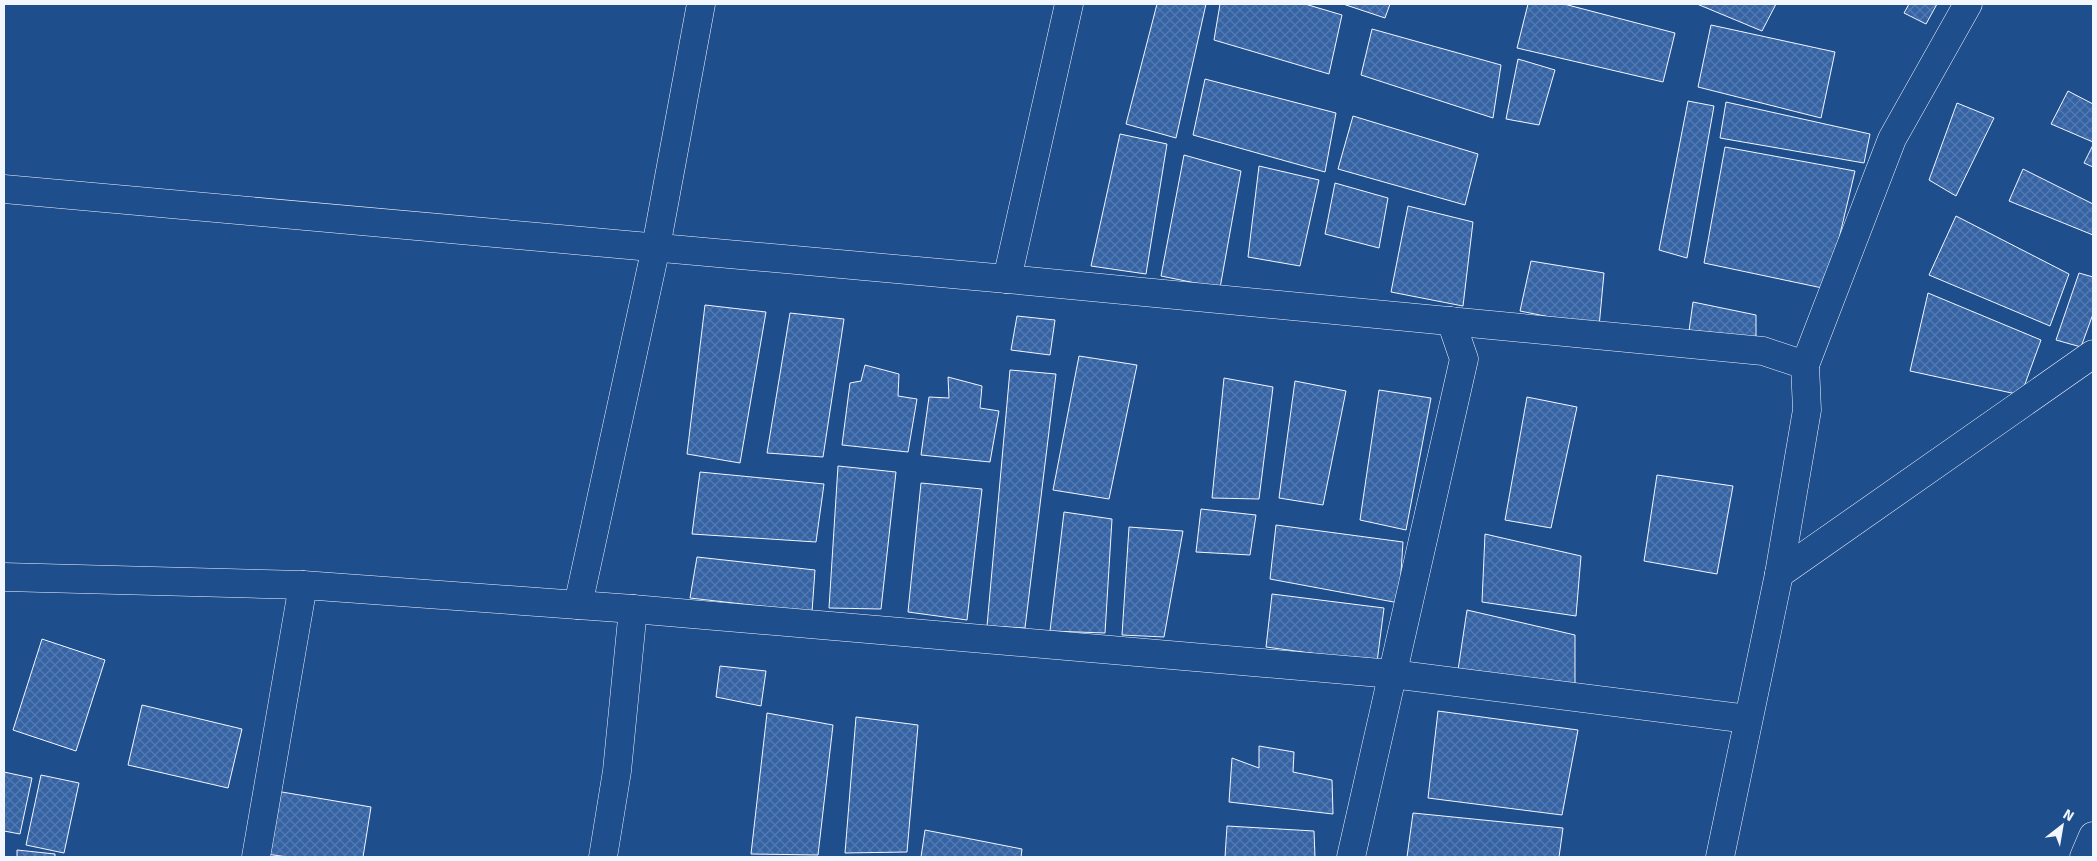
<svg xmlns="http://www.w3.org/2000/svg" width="2097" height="861" font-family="Signika,sans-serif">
<defs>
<pattern id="building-cross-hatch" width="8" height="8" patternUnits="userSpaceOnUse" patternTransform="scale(1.25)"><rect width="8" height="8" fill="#3563a3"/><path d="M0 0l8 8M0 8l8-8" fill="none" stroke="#537ab1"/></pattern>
</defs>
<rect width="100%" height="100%" fill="#1f4e8c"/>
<g fill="url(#building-cross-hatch)" stroke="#f2f6ff">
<path d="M1157,4H1206L1176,138L1126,124Z"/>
<path d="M1220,4H1305L1342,15L1329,74L1214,40Z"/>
<path d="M1343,4H1390L1385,18Z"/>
<path d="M1528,4H1564L1675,33L1663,82L1517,48Z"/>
<path d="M1697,4H1776L1762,31Z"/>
<path d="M1909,4H1937L1926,24L1904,13Z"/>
<path d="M1711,25L1835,52L1821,118L1698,87Z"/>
<path d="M1372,29L1501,65L1493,118L1361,75Z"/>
<path d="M1518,59L1555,70L1539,125L1506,119Z"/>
<path d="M1205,79L1336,113L1325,172L1193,135Z"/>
<path d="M2068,91L2093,104V142L2051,124Z"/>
<path d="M1688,101L1714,106L1687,258L1659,250Z"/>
<path d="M1726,102L1870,134L1864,163L1720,138Z"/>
<path d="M1957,103L1994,118L1956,196L1929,180Z"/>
<path d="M1353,116L1478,154L1465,205L1338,169Z"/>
<path d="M1120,134L1167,144L1146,274L1091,266Z"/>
<path d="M2093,145V167L2084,163Z"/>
<path d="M1725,147L1855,171L1827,289L1704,263Z"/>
<path d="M1184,155L1241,171L1220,288L1161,276Z"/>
<path d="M1259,166L1319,180L1300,266L1248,257Z"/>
<path d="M2023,169L2093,204V235L2009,201Z"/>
<path d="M1335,183L1388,198L1379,248L1325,234Z"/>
<path d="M1408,206L1473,222L1463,306L1391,292Z"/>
<path d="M1956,216L2069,274L2050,326L1929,275Z"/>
<path d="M1531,261L1604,273L1599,327L1520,311Z"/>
<path d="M2079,273L2093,277V314L2081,347L2056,340Z"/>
<path d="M1928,293L2041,340L2021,395L1910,371Z"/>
<path d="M1693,302L1756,315V341L1689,331Z"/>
<path d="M705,305L766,312L740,463L687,454Z"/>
<path d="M790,313L844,319L823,457L767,453Z"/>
<path d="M1017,316L1055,320L1050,355L1011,350Z"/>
<path d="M1079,356L1137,365L1109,499L1053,490Z"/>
<path d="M865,365L899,374L898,396L917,399L908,452L842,445L850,383L861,381Z"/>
<path d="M1010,370L1056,374L1025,628L987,626Z"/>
<path d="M948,377L982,386L980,408L999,411L990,462L921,455L929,397L949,398Z"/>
<path d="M1224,378L1273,387L1259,499L1212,498Z"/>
<path d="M1295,381L1346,391L1323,505L1279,498Z"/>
<path d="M1379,390L1431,398L1406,530L1360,520Z"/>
<path d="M1527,397L1577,407L1551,528L1505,520Z"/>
<path d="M838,466L896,472L881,609L829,608Z"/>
<path d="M700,472L824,484L816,542L692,534Z"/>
<path d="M1657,475L1733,486L1717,574L1644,561Z"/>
<path d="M921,483L982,489L967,620L908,612Z"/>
<path d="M1201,509L1256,515L1250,555L1196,552Z"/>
<path d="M1064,512L1112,519L1105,633L1050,631Z"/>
<path d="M1276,525L1403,542L1399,603L1270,579Z"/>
<path d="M1129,527L1183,531L1164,637L1122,635Z"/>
<path d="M1485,534L1581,556L1576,616L1482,602Z"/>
<path d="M697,557L815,570L812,612L690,598Z"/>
<path d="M1272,594L1384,608L1377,662L1266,647Z"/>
<path d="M1467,610L1575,635V686L1458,670Z"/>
<path d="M42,639L105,660L76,751L13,730Z"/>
<path d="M720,666L766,671L761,706L716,697Z"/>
<path d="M142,705L242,729L228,788L128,765Z"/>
<path d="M1438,711L1578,730L1562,815L1428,798Z"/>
<path d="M767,713L833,725L818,855L751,854Z"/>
<path d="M856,717L918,725L907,852L845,853Z"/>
<path d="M1259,746L1294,752L1293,772L1332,780L1333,814L1229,802L1232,758L1259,768Z"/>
<path d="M4,772L32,778L20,834L4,831Z"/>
<path d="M41,775L79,783L64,853L26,845Z"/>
<path d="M276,791L371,807L363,857H288L266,854Z"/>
<path d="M1413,813L1563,828L1559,857H1407Z"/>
<path d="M1227,826L1314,831L1315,857H1225Z"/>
<path d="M925,830L1022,849L1021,857H921Z"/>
<path d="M17,850L55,854V857H17Z"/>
</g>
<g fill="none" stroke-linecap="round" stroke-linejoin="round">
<defs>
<g id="minor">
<path d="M1069,4L1007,279L1763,351L1805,365L1807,410L1779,574L1720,857"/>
<path d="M4,189L1007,279"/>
<path d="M1805,365L1892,139L1968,4"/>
<path d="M1779,574L2093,354"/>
<path d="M4,577L303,585L633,609L1392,674L1748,719"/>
<path d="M578,605L656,247L701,4"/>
<path d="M256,857L303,585"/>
<path d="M603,857L617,771L633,609"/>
<path d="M1351,857L1464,359L1451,321"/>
<path d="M2084,857L2093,836"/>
</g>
</defs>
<use href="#minor" stroke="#f2f6ff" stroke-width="29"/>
<use href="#minor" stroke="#1f4e8c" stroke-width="28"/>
</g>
<rect width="2097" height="861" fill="none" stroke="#f2f6ff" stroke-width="10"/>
<g transform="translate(2062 826) rotate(31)" stroke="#1f4e8c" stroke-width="4" paint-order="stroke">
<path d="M0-4L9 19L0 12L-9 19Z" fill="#f2f6ff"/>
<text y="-8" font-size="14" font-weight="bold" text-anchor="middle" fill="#f2f6ff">N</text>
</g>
</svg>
